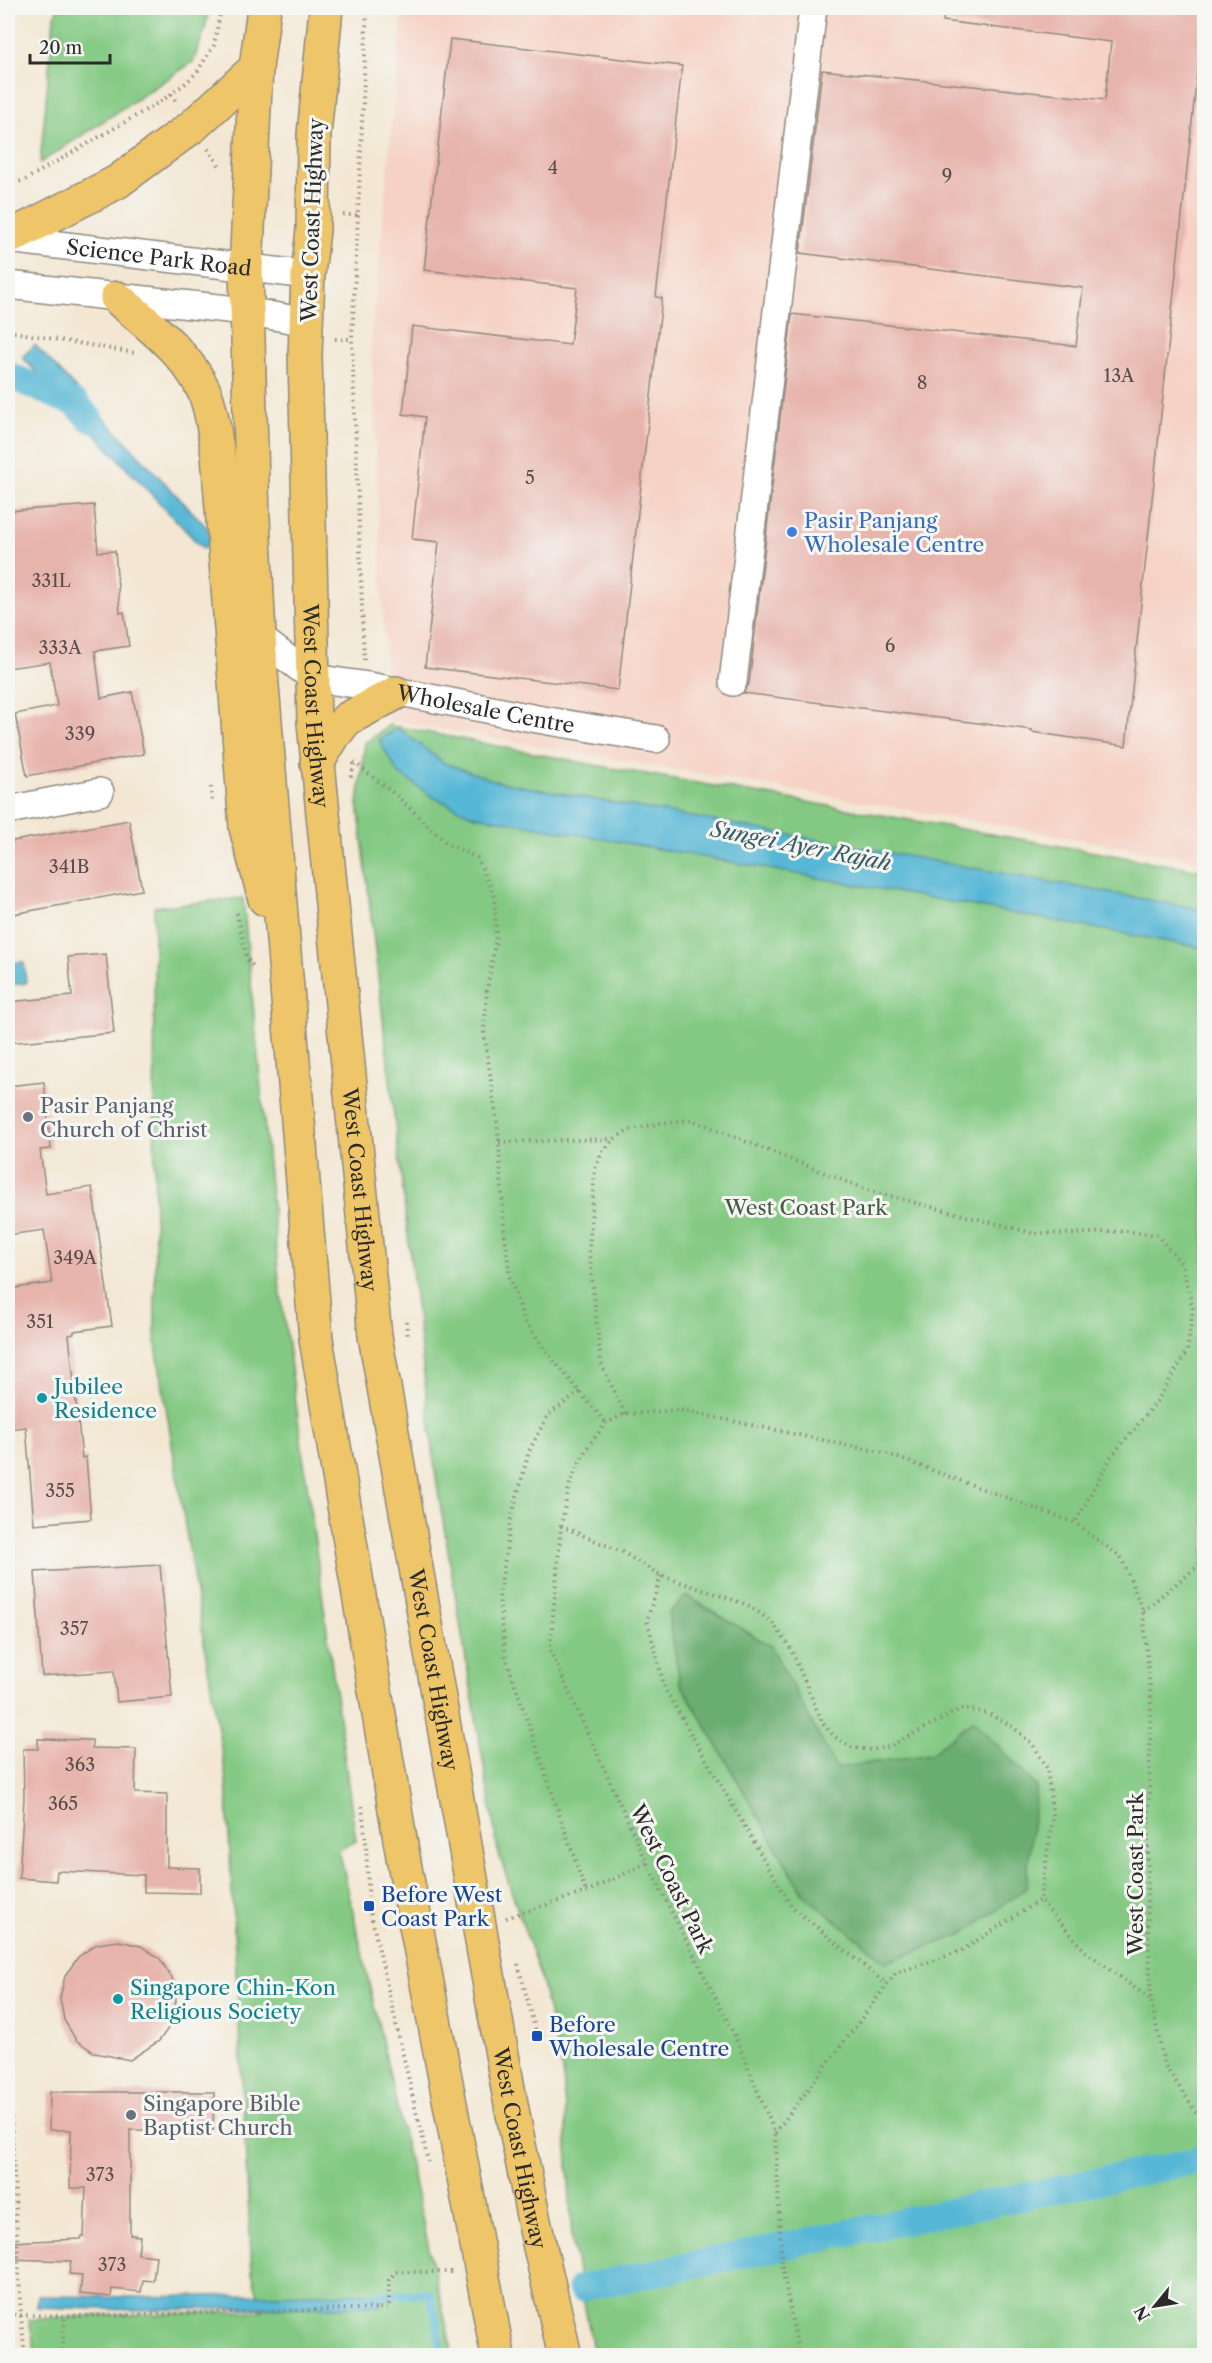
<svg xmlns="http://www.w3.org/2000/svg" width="1212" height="2363" font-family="'Libre Caslon Text',serif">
<rect width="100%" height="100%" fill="#f6f6f2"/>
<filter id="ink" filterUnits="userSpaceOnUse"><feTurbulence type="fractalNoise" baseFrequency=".0167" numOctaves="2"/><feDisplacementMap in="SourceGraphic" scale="12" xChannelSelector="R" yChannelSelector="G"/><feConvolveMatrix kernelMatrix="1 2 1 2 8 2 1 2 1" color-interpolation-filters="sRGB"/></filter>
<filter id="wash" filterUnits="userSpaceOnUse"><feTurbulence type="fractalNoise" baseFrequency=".008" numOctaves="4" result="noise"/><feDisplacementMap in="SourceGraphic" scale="24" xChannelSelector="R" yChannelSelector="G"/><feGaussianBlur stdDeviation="1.35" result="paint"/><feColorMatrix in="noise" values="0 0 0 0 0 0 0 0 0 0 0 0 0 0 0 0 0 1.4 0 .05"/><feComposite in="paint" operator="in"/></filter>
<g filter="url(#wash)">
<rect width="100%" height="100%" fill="#f3e7d3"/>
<path fill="#f6d2c4" d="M403,8H1204V861L388,720L371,343Z"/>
<g fill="#83c983" stroke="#577a57" stroke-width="1.5">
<path d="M58,8H209L205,29L193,62L40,163L54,18Z"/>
<path d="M389,725L605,767L1204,871V2355H594L572,2240L563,2073L541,1979L498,1851L436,1479L358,803L365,743Z"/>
<path d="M243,898L279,1280L356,1841L339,1850L453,2355H36L29,2320L87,2316L262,2311L252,2273L226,1779L155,1339L154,907Z"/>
</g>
<path fill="#6aad71" stroke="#4a6c4e" stroke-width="1.5" d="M687,1596L771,1646L836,1768L931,1754L973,1720L1036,1786L1026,1888L963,1934L886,1962L804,1895L680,1682L668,1613Z"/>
<g fill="#57b7d6" stroke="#417180" stroke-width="1.5">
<path d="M35,345L216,537L203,549L22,357Z"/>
<path d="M398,728L444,763L499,782L1204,910V948L472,815L433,797L398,773L379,740Z"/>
<path d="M24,962L26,983L8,985V963Z"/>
<path d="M771,2238L774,2259L707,2269L706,2250Z"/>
<path d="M381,2293L382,2306L132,2310L37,2307L38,2296L131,2297Z"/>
</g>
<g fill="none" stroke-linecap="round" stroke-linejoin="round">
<path stroke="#57b7d6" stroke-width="8" d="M371,2296L430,2293L443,2356"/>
<g stroke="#57b7d6" stroke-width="27">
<path d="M8,375L76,404L90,419"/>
<path d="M581,2288L1204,2159"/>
</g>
</g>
<g id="blocks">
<g fill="#e7b4ab">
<path d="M944,8H1204L1126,746L1032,732V730L743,693L749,684L792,314L1076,346L1083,288L800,253L822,70L1105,100L1111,42L943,21Z"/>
<path d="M450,39L682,66L656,297L662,298L618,690L425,667L439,542L412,539L425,417L403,414L412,326L570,345L577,288L424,270Z"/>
<path d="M94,505L98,552L115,551L120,613L124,612L129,646L95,651L101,698L132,692L144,754L27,776L15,714L57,706L50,662L8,668V511Z"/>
<path d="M129,820L142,890L8,915V842Z"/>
<path d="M106,954L114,1033L8,1043V1002L72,996L68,957Z"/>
<path d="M44,1082L51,1149L40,1150L46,1194L92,1187L112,1326L74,1331V1334L69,1335L82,1458L86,1457L91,1519L34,1524L26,1427L8,1429V1289L52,1283L44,1230L8,1235V1086Z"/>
<path d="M160,1565L172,1697L117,1702L114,1671L42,1676L35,1572Z"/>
<path d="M38,1739L92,1740V1748L136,1749L135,1793L167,1794V1867L200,1868V1893L144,1892V1875L57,1871L56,1881L19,1878L24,1798L23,1749H38Z"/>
<path d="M119,1941L141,1946L160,1959L172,1978L176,2000L172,2023L159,2041L130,2060L95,2053L76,2040L64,2020L60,1998L65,1976L78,1957L97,1944Z"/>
<path d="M50,2092H214L213,2130H130V2235L140,2236L138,2254L156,2256L153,2281L143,2280L141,2292L112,2289L111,2297L80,2294L82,2275L69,2274L71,2261L8,2259V2242L81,2239L82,2236H84L86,2188H70L71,2130H49Z"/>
</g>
</g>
</g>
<g filter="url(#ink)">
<use href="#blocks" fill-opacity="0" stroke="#8f897f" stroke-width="1.5"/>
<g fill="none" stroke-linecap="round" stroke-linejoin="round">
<defs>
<g id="minor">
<path id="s1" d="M8,239L308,275"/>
<path d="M8,285L246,311L307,322"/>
<path id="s2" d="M260,638L313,678L369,686L537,719L656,739"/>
<path d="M733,682L813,8"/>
<path d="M8,810L100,792"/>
</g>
<g id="highway">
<path d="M264,8L256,68L246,269L253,518L261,673L316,1339L403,1857L498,2356"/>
<path id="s3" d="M326,8L314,135L313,230L308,275L305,355L314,723L375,1336L509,2094L534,2221L565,2356"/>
<path d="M8,238L117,182L193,126L256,68"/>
<path d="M117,298C149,325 193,358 207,399C213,417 215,437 218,455L246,828L265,899"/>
<path d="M317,763L334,735L347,719L396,693"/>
</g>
</defs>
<use href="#minor" stroke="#8f897f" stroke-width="30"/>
<use href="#highway" stroke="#8f897f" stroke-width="36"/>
<g stroke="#8f897f" stroke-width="4" stroke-dasharray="1.5 4.5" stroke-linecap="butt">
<path d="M171,94L177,103"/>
<path d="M208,149L221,168"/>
<path d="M8,185L25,180L163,100L186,83L197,72L214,45L221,8"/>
<path d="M343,215H358L367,8"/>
<path d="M358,215L352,339L364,660"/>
<path d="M8,331L135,353"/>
<path d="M335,339H352"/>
<path d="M354,762L397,796L446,843L477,858L495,897L496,939L487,989L484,1032L498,1128L504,1228L510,1277L524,1320L550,1356L606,1423"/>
<path d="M351,777L355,761"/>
<path d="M211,787L212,803"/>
<path d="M237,913L247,959L254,967"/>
<path d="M499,1142L613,1139"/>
<path d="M406,1321L408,1338"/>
<path d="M580,1392L548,1415L529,1451L511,1519L499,1598L506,1658L586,1892"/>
<path d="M625,1414L601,1363L589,1250L595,1169L602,1152L614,1139L629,1130L660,1123L692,1120L870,1191L1032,1233L1073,1234L1126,1231L1157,1235L1182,1264L1193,1309L1187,1351L1158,1400L1111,1457L1075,1523"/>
<path d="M561,1526L622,1552L662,1576L748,1605L772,1622L790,1647L823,1724L835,1737L851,1747L870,1750L888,1747L963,1708L989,1714L1013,1727L1033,1745L1047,1768L1053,1817L1040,1900L1085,1951L1151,2000"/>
<path d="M661,1576L647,1620L665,1689L791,1906L886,1984"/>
<path d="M1143,1611L1204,1561"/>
<path d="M362,1806L366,1844L369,1906L418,2120"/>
<path d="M506,1918L586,1892L647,1863"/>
<path d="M518,1964L537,2036"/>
<path d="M8,2052L21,2316L25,2356"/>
<path d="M419,2120L428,2162"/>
<path d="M775,2133L896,1973L961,1951L1040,1900"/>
<path d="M8,2315L87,2316L389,2308V2280L395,2272H452"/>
<path d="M62,2356L65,2316"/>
<path d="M799,2356L782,2266L775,2133L735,2036L647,1863L550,1650L561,1526L570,1483L586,1449L606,1423L625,1414L680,1410L885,1453L1075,1523L1121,1557L1143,1611L1151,1698L1147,1898L1151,2000L1164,2064L1204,2124"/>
</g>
<use href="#minor" stroke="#fff" stroke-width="27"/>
<use href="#highway" stroke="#eec569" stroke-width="33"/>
</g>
</g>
<circle fill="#3f7fe0" stroke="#f6f6f2" stroke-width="2" cx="792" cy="532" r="6"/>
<g fill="#6b7280" stroke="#f6f6f2" stroke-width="2">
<circle cx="28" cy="1117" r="6"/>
<circle cx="131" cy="2115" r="6"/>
</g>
<g fill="#0f9aa8" stroke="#f6f6f2" stroke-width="2">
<circle cx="42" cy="1398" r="6"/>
<circle cx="118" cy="1999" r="6"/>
</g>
<g fill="#1a4fb4" stroke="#f6f6f2" stroke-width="2">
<rect x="363" y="1900" width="12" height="12" rx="3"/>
<rect x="531" y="2030" width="12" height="12" rx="3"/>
</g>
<g text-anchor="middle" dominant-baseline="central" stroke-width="6" stroke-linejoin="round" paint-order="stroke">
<g font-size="18" fill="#5a4d4b">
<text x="553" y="168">4</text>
<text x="947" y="176">9</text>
<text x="1119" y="376">13A</text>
<text x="922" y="383">8</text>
<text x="530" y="478">5</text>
<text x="51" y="581">331L</text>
<text x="890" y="646">6</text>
<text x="60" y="648">333A</text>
<text x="80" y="734">339</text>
<text x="69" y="867">341B</text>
<text x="75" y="1258">349A</text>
<text x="40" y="1322">351</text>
<text x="60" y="1491">355</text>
<text x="74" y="1629">357</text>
<text x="80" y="1765">363</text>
<text x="63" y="1804">365</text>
<text x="100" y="2175">373</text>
<text x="112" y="2265">373</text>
</g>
<g font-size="21" fill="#2b2b2b" stroke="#f6f6f2">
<text transform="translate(312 220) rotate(-88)">West Coast Highway</text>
<text stroke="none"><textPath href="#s1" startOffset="152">Science Park Road</textPath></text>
<text stroke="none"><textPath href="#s3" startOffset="699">West Coast Highway</textPath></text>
<text stroke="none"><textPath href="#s2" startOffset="242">Wholesale Centre</textPath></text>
<text stroke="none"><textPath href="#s3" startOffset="1185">West Coast Highway</textPath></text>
<text stroke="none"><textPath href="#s3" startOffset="1671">West Coast Highway</textPath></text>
<text transform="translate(1135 1874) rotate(-90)">West Coast Park</text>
<text transform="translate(672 1879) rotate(64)">West Coast Park</text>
<text stroke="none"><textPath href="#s3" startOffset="2157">West Coast Highway</textPath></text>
</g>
<g font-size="21" fill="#366cbe" stroke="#f6f6f2" text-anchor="start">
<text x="804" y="520">Pasir Panjang<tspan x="804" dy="24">Wholesale Centre</tspan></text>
</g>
<g font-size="21" fill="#5b616d" stroke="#f6f6f2" text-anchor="start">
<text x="40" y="1105">Pasir Panjang<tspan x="40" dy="24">Church of Christ</tspan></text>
<text x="143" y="2103">Singapore Bible<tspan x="143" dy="24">Baptist Church</tspan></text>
</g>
<g font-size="21" fill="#455a45" stroke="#f6f6f2">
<text x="806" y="1207">West Coast Park</text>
</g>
<g font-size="21" fill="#0d838f" stroke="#f6f6f2" text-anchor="start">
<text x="54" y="1386">Jubilee<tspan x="54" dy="24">Residence</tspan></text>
<text x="130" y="1987">Singapore Chin-Kon<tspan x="130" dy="24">Religious Society</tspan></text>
</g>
<g font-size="21" fill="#164399" stroke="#f6f6f2" text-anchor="start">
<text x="381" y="1894">Before West<tspan x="381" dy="24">Coast Park</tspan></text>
<text x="549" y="2024">Before<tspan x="549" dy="24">Wholesale Centre</tspan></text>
</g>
<g font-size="22" font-style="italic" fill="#3a5c67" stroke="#f6f6f2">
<text transform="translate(801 846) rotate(11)">Sungei Ayer Rajah</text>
</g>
</g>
<rect width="1212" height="2363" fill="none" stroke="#f6f6f2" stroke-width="30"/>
<g transform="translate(1155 2306) rotate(240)" stroke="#f6f6f2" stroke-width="4.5" paint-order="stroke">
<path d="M0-4.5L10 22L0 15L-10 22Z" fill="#2b2b2b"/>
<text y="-9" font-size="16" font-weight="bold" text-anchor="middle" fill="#2b2b2b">N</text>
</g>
<path d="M30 54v9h80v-9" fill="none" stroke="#2b2b2b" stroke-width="3"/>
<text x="39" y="54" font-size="18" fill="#2b2b2b" stroke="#f6f6f2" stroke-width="4.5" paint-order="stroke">20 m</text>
</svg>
